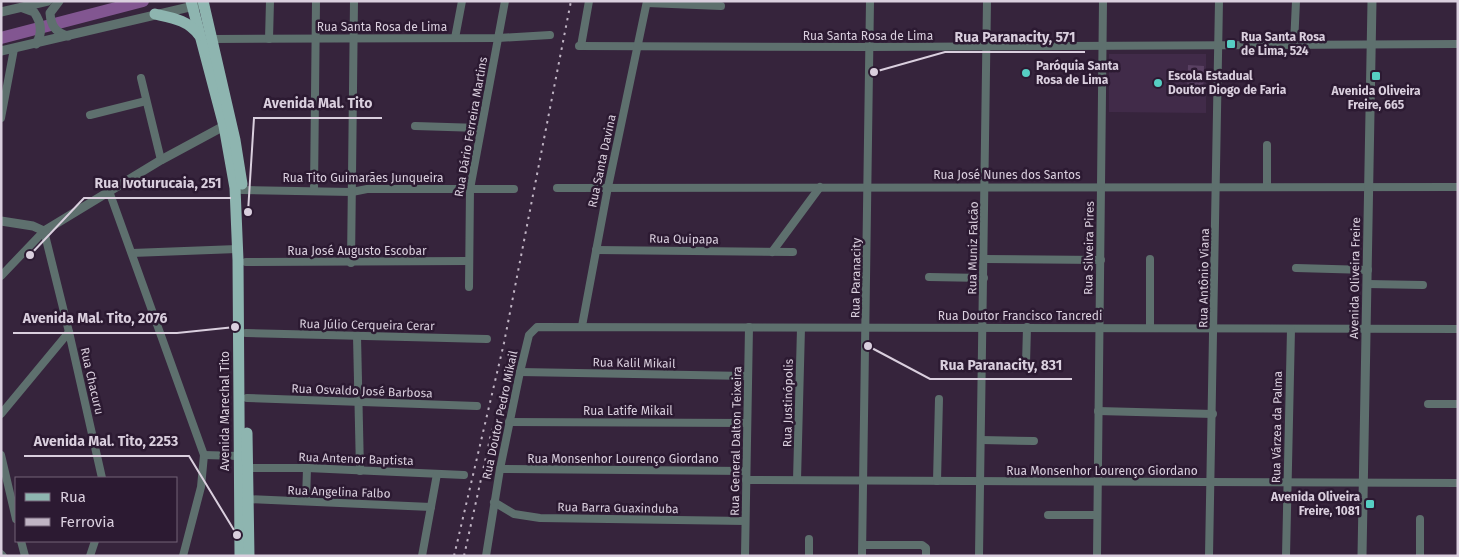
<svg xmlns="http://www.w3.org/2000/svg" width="1459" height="557" font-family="'Fira Sans',sans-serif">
<rect width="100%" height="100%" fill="#36243c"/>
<path fill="#412b49" d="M1109,54H1206V113L1109,112Z"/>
<path fill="#594062" d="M1188,65L1204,66L1203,92H1187Z"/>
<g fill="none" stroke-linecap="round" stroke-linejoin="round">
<path stroke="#825691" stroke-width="12" d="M1,38L143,1"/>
<g stroke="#5e706e" stroke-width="8">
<path d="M647,3L721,6"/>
<path d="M455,38L462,1"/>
<path d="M213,39L498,38L550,35"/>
<path d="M269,39L270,1"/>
<path d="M1294,45L1296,1"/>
<path d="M579,46L869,47L1458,44"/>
<path d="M581,46L589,1"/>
<path d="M141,78L161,160"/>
<path d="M90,115L146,101"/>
<path d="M1,118L14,49"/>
<path d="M415,126L480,128"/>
<path d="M1267,187V145"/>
<path d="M557,188L1458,187"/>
<path d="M242,190L352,192L367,189H514"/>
<path d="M314,190L316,1"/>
<path d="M109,191L204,455L201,487L183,556"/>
<path d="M596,250L793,252"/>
<path d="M772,252L820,187"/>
<path d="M132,253L237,249"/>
<path d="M984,259L1101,260"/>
<path d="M1150,259V328"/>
<path d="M246,262L468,261"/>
<path d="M351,263L354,1"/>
<path d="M1296,268L1368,270"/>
<path d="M1,276L44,231L69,332L102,478"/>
<path d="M929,277L984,278"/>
<path d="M1367,284L1423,285"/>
<path d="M469,287L470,189L505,1"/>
<path d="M582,326L608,187L647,1"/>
<path d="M246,333L487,339"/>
<path d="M357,336L360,471"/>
<path d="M1026,364L1027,327"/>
<path d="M520,372L748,376"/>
<path d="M247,398L477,406"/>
<path d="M1428,404H1458"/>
<path d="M1098,411L1213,414"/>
<path d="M1,414L69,332"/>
<path d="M509,422L747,423"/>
<path d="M981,440L1034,441"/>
<path d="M1,455L16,519"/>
<path d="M204,455L239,456"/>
<path d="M247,468H307L464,475"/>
<path d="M500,469L746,471"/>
<path d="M746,480L1458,483"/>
<path d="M797,480L801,328"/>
<path d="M937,481L939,399"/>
<path d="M247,499L431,507"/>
<path d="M306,501L307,468"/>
<path d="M494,502L514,514L540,518L745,521"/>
<path d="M1048,515H1097"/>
<path d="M21,541L25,556"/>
<path d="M863,545H922L926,548V556"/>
<path d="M1,554L3,556"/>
<path d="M90,556L95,541"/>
<path d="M422,556L437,474"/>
<path d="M486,556L500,469L520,372L529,335L537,327L1458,329"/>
<path d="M745,556L749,327"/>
<path d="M809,556V539"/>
<path d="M862,556L870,1"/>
<path d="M979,556L987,1"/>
<path d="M1097,556L1103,1"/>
<path d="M1209,556L1219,1"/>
<path d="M1286,556L1291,329"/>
<path d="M1420,556V519"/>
</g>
<g stroke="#5e706e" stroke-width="9">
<path d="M59,1L50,13C51,26 55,32 68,36"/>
<path d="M23,8L34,12C41,22 43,33 36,44"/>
<path d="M1,12L48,1"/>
<path d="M1,51L198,5"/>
<path d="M1,221L33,226L44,231L161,160L224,126"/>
<path d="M1362,556L1372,1"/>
</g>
<g stroke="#8eb5b0" stroke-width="11">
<path d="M191,1L224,126L235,188L238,260L240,556"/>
<path d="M203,1L235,140L242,184"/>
<path d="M155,14C173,18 188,20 199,35"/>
<path d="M247,433L249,556"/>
</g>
<g stroke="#c0b4c4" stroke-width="2" stroke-dasharray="2.5 5" stroke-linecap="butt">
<path d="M454,556L504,343L571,1"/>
<path d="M464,556L493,425"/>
</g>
</g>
<g fill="#56cec3" stroke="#2c1a32" stroke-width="2">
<rect x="1226" y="39" width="10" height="10" rx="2.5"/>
<circle cx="1026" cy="73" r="5"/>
<rect x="1371" y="71" width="10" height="10" rx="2.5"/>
<circle cx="1158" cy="83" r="5"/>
<rect x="1365" y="499" width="10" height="10" rx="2.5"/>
</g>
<g text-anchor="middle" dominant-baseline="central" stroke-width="5" stroke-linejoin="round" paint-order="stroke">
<g font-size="12" fill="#dacfde" stroke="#2c1a32">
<text x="382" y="27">Rua Santa Rosa de Lima</text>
<text x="868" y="36">Rua Santa Rosa de Lima</text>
<text transform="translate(471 127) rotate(-80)">Rua Dário Ferreira Martins</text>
<text transform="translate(602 161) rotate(-78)">Rua Santa Davina</text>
<text x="1007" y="175">Rua José Nunes dos Santos</text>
<text x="363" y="178">Rua Tito Guimarães Junqueira</text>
<text transform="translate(684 239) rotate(1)">Rua Quipapa</text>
<text transform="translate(973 248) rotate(-89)">Rua Muniz Falcão</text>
<text transform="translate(1089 248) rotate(-89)">Rua Silveira Pires</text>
<text x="357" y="251">Rua José Augusto Escobar</text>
<text transform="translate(856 278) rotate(-89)">Rua Paranacity</text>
<text transform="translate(1204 278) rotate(-89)">Rua Antônio Viana</text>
<text transform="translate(1355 278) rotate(-89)">Avenida Oliveira Freire</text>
<text x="1020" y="316">Rua Doutor Francisco Tancredi</text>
<text transform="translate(367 325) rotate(1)">Rua Júlio Cerqueira Cerar</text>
<text transform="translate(634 363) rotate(1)">Rua Kalil Mikail</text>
<text transform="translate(92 381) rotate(77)">Rua Chacuru</text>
<text transform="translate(362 391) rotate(2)">Rua Osvaldo José Barbosa</text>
<text transform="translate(788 403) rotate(-89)">Rua Justinópolis</text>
<text transform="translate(225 411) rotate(-90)">Avenida Marechal Tito</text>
<text x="628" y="411">Rua Latife Mikail</text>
<text transform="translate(500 415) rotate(-78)">Rua Doutor Pedro Mikail</text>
<text transform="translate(1277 427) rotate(-89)">Rua Várzea da Palma</text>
<text transform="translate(736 441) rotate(-89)">Rua General Dalton Teixeira</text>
<text transform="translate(356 459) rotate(2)">Rua Antenor Baptista</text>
<text x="623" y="459">Rua Monsenhor Lourenço Giordano</text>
<text x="1102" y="471">Rua Monsenhor Lourenço Giordano</text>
<text transform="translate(339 492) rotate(2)">Rua Angelina Falbo</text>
<text transform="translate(618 508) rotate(1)">Rua Barra Guaxinduba</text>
</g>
<g font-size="12" font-weight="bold" fill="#dacfde" stroke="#2c1a32" text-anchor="start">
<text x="1241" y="37">Rua Santa Rosa<tspan x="1241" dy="14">de Lima, 524</tspan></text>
<text x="1036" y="66">Paróquia Santa<tspan x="1036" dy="14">Rosa de Lima</tspan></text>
<text x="1168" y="76">Escola Estadual<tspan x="1168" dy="14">Doutor Diogo de Faria</tspan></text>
<text x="1376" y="91" text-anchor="middle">Avenida Oliveira<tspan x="1376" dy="14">Freire, 665</tspan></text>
<text x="1360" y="497" text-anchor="end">Avenida Oliveira<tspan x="1360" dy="14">Freire, 1081</tspan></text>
</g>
</g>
<path fill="none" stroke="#dacfde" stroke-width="2" d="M874 72L945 52H1085M248 212L254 118H382M30 255L84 198H231M235 327L177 333H13M868 346L930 379H1072M237 535L189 456H24"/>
<g fill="#dacfde" stroke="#2c1a32" stroke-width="2">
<circle cx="874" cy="72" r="5"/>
<circle cx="248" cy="212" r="5"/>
<circle cx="30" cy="255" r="5"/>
<circle cx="235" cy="327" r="5"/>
<circle cx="868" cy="346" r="5"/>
<circle cx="237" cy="535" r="5"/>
</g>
<g font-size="14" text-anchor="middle" font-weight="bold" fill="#dacfde" stroke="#2c1a32" stroke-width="5" stroke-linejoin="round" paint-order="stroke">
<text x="1015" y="42">Rua Paranacity, 571</text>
<text x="318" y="108">Avenida Mal. Tito</text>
<text x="158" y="188">Rua Ivoturucaia, 251</text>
<text x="95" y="323">Avenida Mal. Tito, 2076</text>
<text x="1001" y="370">Rua Paranacity, 831</text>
<text x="106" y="446">Avenida Mal. Tito, 2253</text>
</g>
<rect width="1459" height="557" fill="none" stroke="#dacfde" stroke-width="5"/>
<rect x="15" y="477" width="162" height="65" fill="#2c1a32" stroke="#726277"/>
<rect x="25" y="493" width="25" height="8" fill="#8eb5b0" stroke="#726277"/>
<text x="60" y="502" font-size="15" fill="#dacfde">Rua</text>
<rect x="25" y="518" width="25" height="8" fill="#c0b4c4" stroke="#726277"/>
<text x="60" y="527" font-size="15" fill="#dacfde">Ferrovia</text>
</svg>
